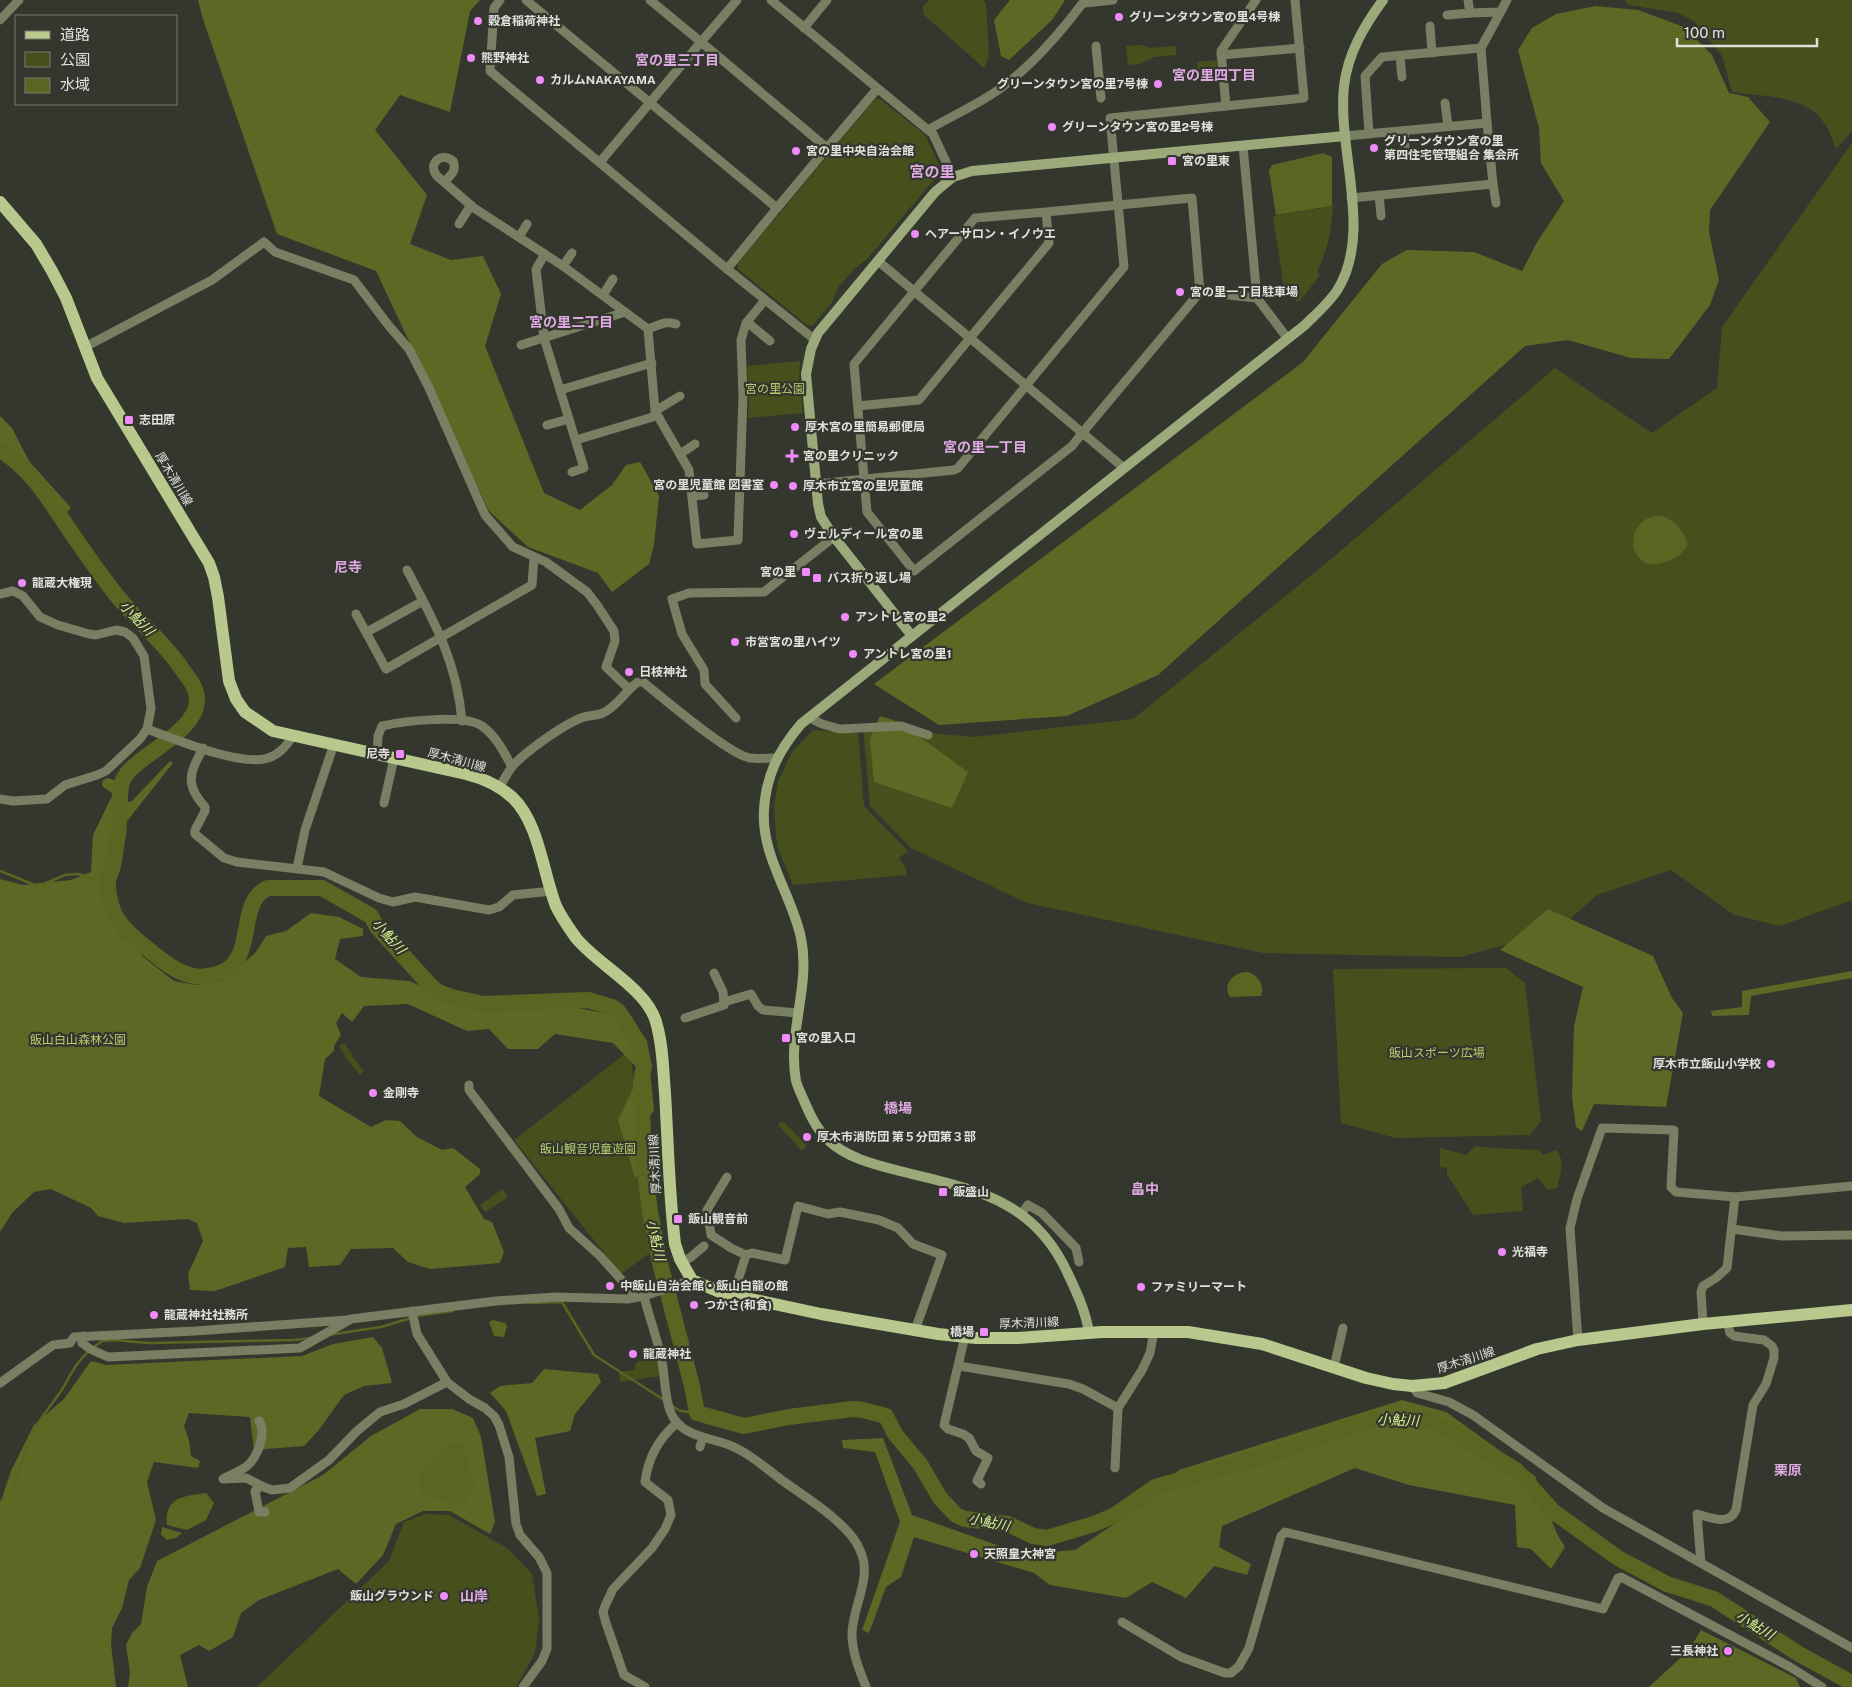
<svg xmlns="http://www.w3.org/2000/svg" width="1852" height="1687" font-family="'Public Sans','Noto Sans JP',sans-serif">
<rect width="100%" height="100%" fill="#34372e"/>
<g fill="#46501d">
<path d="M930,0H982L986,3L989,56L984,68L923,14V6Z"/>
<path d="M1624,0H1852V131L1836,149C1833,141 1830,131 1825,124C1806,94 1763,97 1732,92L1722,56L1694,21L1678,13L1629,5Z"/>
<path d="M1141,45L1150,48L1176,46V55L1154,57L1140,64L1128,65L1126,46Z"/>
<path d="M1217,60L1218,77L1199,79L1197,62Z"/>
<path d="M875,99H880L925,135L941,169L940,176L932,182L868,258L854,269L839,286L832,302L813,325L808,326L738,269V263Z"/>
<path d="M1852,143V900L1780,926L1734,915L1671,870L1597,895L1556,931L1460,957L1263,953L1027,903L911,848L870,806L863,727L974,737L1133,719L1324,565L1555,368L1652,433L1717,388L1722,327Z"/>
<path d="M1333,206C1331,232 1328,249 1317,272L1320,275L1300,301L1297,302L1284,288L1273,216Z"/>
<path d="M800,361L799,377L803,413L748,418L749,395L747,366Z"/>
<path d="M813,730L858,733L864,806L908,851L899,858L906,868L907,875L793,885L777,846L774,807L778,781L792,752Z"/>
<path d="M1506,968L1525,983L1541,1121L1530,1135L1396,1138L1341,1123L1333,969Z"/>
<path d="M344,1043L352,1054L351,1055L364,1071L360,1075L346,1058L339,1046Z"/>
<path d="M630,1050L654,1250L621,1274L514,1140Z"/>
<path d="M783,1121L807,1146L802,1151L779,1126L778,1124Z"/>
<path d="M1475,1146L1494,1148L1539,1150L1543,1155L1556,1150C1566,1160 1560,1176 1557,1188L1547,1190L1538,1178L1521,1187L1523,1211L1473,1215L1447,1174V1168L1440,1167V1148L1466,1155Z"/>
<path d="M503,1189L508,1197L485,1212L480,1205Z"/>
<path d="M658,1359L661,1376L620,1382L619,1372L635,1370V1363H638V1361Z"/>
<path d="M425,1514L449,1515L507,1548L532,1574L539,1619L535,1653L516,1687H257L389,1561L404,1522Z"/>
</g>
<g fill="#5c6925">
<path d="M198,0H480L470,11L450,112L400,95L375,130L427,195L410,244L451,260L483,256L501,294L485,346L544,493L580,510L612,485L626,465L640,462L659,496L654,545L649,564L612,592L598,573L528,547L489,511L376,271L277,234L203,19Z"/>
<path d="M1010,0H1065L1052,20L1009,60L1001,56L994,20Z"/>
<path d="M1596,6L1638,10L1684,27L1712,55L1729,93L1748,97L1770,122L1710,210L1709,232L1719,280L1710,305L1669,359L1631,358L1568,340L1525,346L1158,675L1067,716L939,725L874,684L1303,362L1382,264L1407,250L1474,252L1522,271L1536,244L1564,201L1541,163L1539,128L1518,50L1532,28L1556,14Z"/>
<path d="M0,416L12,428L29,461L71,508L57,521L37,496L35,482L0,453Z"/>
<path d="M880,716L899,722L968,772L952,808L874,782L870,739Z"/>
<path d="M170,761L173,763L116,835L113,878L116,911L142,956L174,981L196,985L223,981L256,952L266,936L286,931L311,913L339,917L363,929V936L340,939L335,959L361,977L410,981L456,1004L547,1002L630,1018L647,1041L654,1111L638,1128L643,1171L635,1178L618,1120L641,1072L613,1043L555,1034L538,1049H508L489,1029L467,1031L408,1004L364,1006L352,1022L342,1013L336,1023L341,1035L334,1046V1051L325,1059L319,1096L371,1127L386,1120L400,1121L417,1137L442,1150L453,1148L480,1169V1174L465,1187L484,1219L492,1222L504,1252L500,1263L430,1269L408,1262L393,1248L351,1249L340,1265L309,1267L306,1247L288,1248L285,1267L215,1291L190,1290L188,1274L203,1241L197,1223L188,1219L124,1223L98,1216L91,1208L51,1189L34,1192L12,1213L0,1232V879L23,885L71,880L91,872L93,835L113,794L102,786L103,780L108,778L116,781L121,797L128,802L132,801Z"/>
<path d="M1548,909L1653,956L1672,998L1683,1013L1666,1107L1594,1104L1582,1131L1576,1127L1572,1097L1574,1026L1583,987L1500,950Z"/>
<path d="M1852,971V978L1751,996L1749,1015L1712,1016L1711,1011L1742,1007V991Z"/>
<path d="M373,1337L382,1348L392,1383L364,1386L344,1395L318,1431L304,1446L254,1450L250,1417L189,1413L184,1426L189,1440L191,1456L200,1461L198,1468L154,1462L147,1482L156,1520L140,1568L129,1580L122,1608L112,1628L111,1644L116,1687H0V1504L11,1471L34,1425L64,1399L91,1361L106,1365L302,1356L333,1344Z"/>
<path d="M544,1369L598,1374L601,1382L575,1414L570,1431L535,1438L546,1494L537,1496L506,1411L490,1393L500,1386L532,1383Z"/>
<path d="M1402,1400L1446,1412L1535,1476L1557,1534L1565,1547L1551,1569L1531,1549L1517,1547L1515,1505L1409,1485L1355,1468L1222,1526L1219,1547L1251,1564L1247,1575L1214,1566L1186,1598L1152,1582L1126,1598L1050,1585L1034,1573L914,1537L901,1577L886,1587L869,1633L862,1630L900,1522L875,1452L843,1448L842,1440L883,1438L912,1515L1022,1554L1075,1550L1125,1517L1179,1470Z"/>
<path d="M420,1409H452L473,1418L481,1437L495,1522L490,1534L450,1511H423L396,1524L383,1555L356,1584L338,1569L259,1600L241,1613L233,1637L209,1651L199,1645L180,1655L188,1687H128L130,1672L126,1645L132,1633L141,1624L147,1587L157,1561L323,1475L371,1436Z"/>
<path d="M1701,1630L1796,1678L1800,1687H1649L1689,1650Z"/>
</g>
<g fill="#596622">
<path d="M1323,153L1332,157V206L1276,215L1269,171L1272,165Z"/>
<path d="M1662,516C1677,521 1682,530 1688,544C1683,553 1678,557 1668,561C1625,579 1621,513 1662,516Z"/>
<path d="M1246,972C1257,973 1265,985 1261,996L1230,997C1222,984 1233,973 1246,972Z"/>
<path d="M493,1320L505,1323L507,1326L504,1337L494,1336L489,1322Z"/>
<path d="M462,1442L475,1487L462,1506L420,1493L421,1470L448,1443Z"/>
<path d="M206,1493L214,1503L206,1520L187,1530L167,1525C164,1497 184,1496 206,1493Z"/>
<path d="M162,1527L182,1533L176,1538L167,1540L161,1535Z"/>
</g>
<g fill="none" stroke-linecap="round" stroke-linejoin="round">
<g stroke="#596622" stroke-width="2.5">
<path d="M0,871L35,885L44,884L65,875L78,874L107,883"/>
<path d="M528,1303L562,1302L594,1355L664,1400"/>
<path d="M416,1316L453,1311"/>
<path d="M328,1335L381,1327L411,1318"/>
<path d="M94,1347L102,1341L114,1340L149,1343L295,1340L311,1338"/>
<path d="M671,1405L680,1411L697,1413"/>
<path d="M0,1502C20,1489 21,1456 31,1436C39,1418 52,1405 63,1388C71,1374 77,1361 89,1351"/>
</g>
<path stroke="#596622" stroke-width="16" d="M0,450C32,470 48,498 68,528C84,551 100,575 118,597C138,622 164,642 182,669C189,679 195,685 197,697C200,729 146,751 128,772C126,775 123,779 122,782C118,796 120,819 118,835C116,845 115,856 113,866C111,872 108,877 108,882C107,890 111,906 114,913C123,932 147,948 163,961C182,975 199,982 223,972C257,956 236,901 268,888H322L371,916L377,927L429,984L438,992L452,997L483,1004L588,1000L612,1007L618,1011L625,1021L639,1044L644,1066L641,1082L644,1162L650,1211L660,1263L692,1386L697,1413L744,1426L789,1417L852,1409L863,1410L886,1416L895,1434L920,1464L940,1498L956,1515L965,1519L1008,1524L1033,1536L1047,1538L1094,1524L1115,1515L1155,1487L1270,1455L1371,1419L1430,1421L1447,1429L1516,1470L1554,1512L1618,1558L1667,1584L1714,1599L1799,1654L1852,1683"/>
<g stroke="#787f63" stroke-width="9">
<path d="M500,0L494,8L490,71L727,269L814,339"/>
<path d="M526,0L777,208L727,269"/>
<path d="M650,0L701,42L737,0"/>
<path d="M771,0L928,130L933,134L953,177"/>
<path d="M1468,0L1470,13L1500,12"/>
<path d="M1447,15L1470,13"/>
<path d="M0,20L19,0"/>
<path d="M1430,26L1432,53"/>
<path d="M804,28L827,0"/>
<path d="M1096,46L1101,98"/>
<path d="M1221,55L1300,48"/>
<path d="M1400,56L1402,77"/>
<path d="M1445,103L1448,126"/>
<path d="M1226,106L1304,98L1295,0"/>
<path d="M928,130C953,115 982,103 1005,85C1034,63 1060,33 1082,4L1085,3L1113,0"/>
<path d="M1404,131L1405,149"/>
<path d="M1369,134L1365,76L1382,57L1481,48"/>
<path d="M1345,136L1487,123L1481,48L1507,0"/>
<path d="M1243,146L1257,298L1288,339"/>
<path d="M827,148L877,89"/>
<path d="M600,162L701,42L827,148L777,208"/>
<path d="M444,182C451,175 457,171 453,161C441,151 427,164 437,176L474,208L563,266L648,329L655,411L689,470L697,544L738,540L743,396L741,340L746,323L765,300"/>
<path d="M1493,184L1496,203"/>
<path d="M1379,195L1381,216"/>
<path d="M1351,198L1493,184L1487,123"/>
<path d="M1046,212L1192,198L1200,292L1083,432L1072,446L914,571L867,512L854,364L975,218L1046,212L1049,243L970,338L1124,468"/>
<path d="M459,224L471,205"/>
<path d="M519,237L527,224"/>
<path d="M545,254L536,269L544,338L584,468L572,472"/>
<path d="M563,266L572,253"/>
<path d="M1200,292L1257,298"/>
<path d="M603,295L613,279"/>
<path d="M747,322L770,341"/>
<path d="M648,329C658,326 665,320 676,324"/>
<path d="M521,345L625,312"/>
<path d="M85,347L212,280L264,242L275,252L354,280L389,326L409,349L429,388L485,515L513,547L546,562L587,592L597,605L614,631L615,641L606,667L629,689"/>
<path d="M560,390L652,363"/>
<path d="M858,406L919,400L970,338L878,261"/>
<path d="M655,411L680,396"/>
<path d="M547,425L569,419"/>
<path d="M576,440L656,416"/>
<path d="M680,454L695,444"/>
<path d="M816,484L954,470L958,468L1124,267L1110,118L1226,106L1221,51L1256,0"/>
<path d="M692,496L704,495"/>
<path d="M407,570C434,621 457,662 462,721"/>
<path d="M0,594L13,591L23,596L40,617L58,625L89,634L96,635L116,630L125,632L133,638L144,656L151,709L147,729L140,739L106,771L97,775L65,785L47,799L13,801L0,799"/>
<path d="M356,614L386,669L532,585L534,557"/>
<path d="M367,632L423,601"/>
<path d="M736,718L705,684L704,670L682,634L672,599L689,593L764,592L834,537"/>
<path d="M810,718L822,724L840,729L901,726L928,735"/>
<path d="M147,729C175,739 241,767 268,758C280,754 286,746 293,736"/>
<path d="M203,748C190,773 184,784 205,807V811L195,830V834L224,858L237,862L324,872L379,898L393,902L415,897L489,910L499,907L513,895L552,891"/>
<path d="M377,754L378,736L382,726C403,721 464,714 482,726C496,736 504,752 512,767"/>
<path d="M499,788C503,781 507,774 511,768C523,753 563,725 581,718C588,715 596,716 603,713C618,706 625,691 638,682H643C663,698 729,755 750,758C758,759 768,758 777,758"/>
<path d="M384,803L394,758"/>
<path d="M297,868L305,830L334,744"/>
<path d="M724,1002L751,994L758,1006L763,1010L798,1013"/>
<path d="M685,1018L724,1005L723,992L714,973"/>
<path d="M469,1085V1090L559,1209L569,1228L600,1256L637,1297"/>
<path d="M727,1177L707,1210L711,1235L731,1248L746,1255L733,1296"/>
<path d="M1021,1214L1028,1205L1042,1213L1076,1248L1079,1262"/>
<path d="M1732,1229L1782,1236L1852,1235"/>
<path d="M746,1255L752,1253L785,1260L798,1206L828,1214L840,1212L879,1220L898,1228L913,1244L942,1255L915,1330"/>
<path d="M682,1262L691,1257L704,1246"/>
<path d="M692,1280L644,1296C649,1318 658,1339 662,1362C665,1377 665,1408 675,1420C689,1439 717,1438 736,1448C753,1456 768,1470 783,1481C805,1497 848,1523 859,1548C874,1577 853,1603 852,1633C852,1653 859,1669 866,1687"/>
<path d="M412,1311L417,1334L447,1382L469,1399L485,1408L494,1416L499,1425L509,1457L516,1524L520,1535L539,1557L547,1573V1649L542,1661L523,1687"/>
<path d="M1703,1324L1701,1292L1703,1286L1716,1278L1727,1268L1735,1197"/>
<path d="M83,1336L82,1343L90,1349L108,1357L300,1348L351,1319L496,1301L555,1297L628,1299L644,1296"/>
<path d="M965,1336L944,1425L948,1429L963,1434L969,1438L976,1451L988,1458L977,1481L981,1484"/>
<path d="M1578,1340L1570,1228L1577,1199L1602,1128L1674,1130L1671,1187L1676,1192L1735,1197L1852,1186"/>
<path d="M959,1366L1069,1384L1083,1389L1118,1408"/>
<path d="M1334,1367L1343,1328"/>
<path d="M0,1383L53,1345L70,1343L74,1337L195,1331L348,1320"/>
<path d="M1412,1386L1417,1393L1449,1402L1473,1415L1603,1508L1852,1648"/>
<path d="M259,1421C267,1432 258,1456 248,1465C242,1471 231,1474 223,1479L246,1478L262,1486"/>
<path d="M700,1447L701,1443"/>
<path d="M1115,1468L1118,1408L1142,1370L1150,1353L1154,1331"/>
<path d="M265,1512H259L255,1491L261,1486L272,1490L290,1488L329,1460L357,1431L380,1412L404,1404L447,1382"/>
<path d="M1701,1563L1697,1514C1711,1518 1729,1526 1736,1510L1753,1405L1766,1384L1774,1358V1350L1772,1346L1764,1340L1734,1336L1730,1333L1727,1322"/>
<path d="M1122,1622L1181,1657L1225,1673H1231L1239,1666L1249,1648L1281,1536L1285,1532L1603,1609L1618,1578L1621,1577L1790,1667L1822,1687"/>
<path d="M645,1687L624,1675L606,1623L603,1612L605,1606L613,1589L652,1548L665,1529L671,1515L668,1500L645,1482C648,1458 659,1438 677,1423"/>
</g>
<g stroke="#9da87b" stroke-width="10">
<path d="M912,636L834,537L821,517L818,504L806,374L811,349L818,333L935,192L953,177L972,171L1345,136"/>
<path d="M1089,1333C1086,1312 1077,1293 1068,1274C1033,1196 969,1189 896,1170C872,1164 846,1157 828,1140C818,1131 810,1115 805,1103C802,1096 798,1088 796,1081C787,1033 811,986 801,938C792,895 761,856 764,810C766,775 779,750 801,724L1305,325C1316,314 1330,302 1338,289C1373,231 1337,150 1344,86C1348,53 1364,26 1383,0"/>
</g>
<path stroke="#bac88e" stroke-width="12" d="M0,202L36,244L52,271L66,298L97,378L209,563L214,577L218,597L229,681L236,699L245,712L273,731L466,774C482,778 500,786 513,798C539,823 543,873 556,906C561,917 569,928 576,938C598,965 647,989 656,1022C663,1045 663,1070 665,1093C668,1143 669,1194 675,1244L680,1259L692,1280L722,1293L821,1314L938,1334L976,1338H1018L1102,1332H1188L1262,1344L1366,1378L1393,1384L1412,1386L1444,1383L1537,1349L1578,1340L1703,1324L1852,1310"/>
</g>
<g fill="#ee8bf8" stroke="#34372e" stroke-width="2">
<circle cx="1119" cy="17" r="5"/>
<circle cx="478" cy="21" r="5"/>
<circle cx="471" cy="58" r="5"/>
<circle cx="540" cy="80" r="5"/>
<circle cx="1158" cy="84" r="5"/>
<circle cx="1052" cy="127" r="5"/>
<circle cx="1374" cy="148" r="5"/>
<circle cx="796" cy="151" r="5"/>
<rect x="1167" y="156" width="10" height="10" rx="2.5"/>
<circle cx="915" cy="234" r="5"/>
<circle cx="1180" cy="292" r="5"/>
<rect x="124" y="415" width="10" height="10" rx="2.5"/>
<circle cx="795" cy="427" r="5"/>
<path d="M789.5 448.5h5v5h5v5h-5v5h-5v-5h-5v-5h5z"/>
<circle cx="774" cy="485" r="5"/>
<circle cx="793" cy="486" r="5"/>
<circle cx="794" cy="534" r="5"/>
<rect x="801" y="567" width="10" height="10" rx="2.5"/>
<rect x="812" y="573" width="10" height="10" rx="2.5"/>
<circle cx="22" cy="583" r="5"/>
<circle cx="845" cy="617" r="5"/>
<circle cx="735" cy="642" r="5"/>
<circle cx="853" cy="654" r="5"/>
<circle cx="629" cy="672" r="5"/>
<rect x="395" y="749" width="10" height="10" rx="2.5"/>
<rect x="781" y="1033" width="10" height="10" rx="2.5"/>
<circle cx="1771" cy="1064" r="5"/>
<circle cx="373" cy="1093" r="5"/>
<circle cx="807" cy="1137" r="5"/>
<rect x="938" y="1187" width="10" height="10" rx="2.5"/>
<rect x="673" y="1214" width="10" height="10" rx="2.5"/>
<circle cx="1502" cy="1252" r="5"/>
<circle cx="610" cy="1286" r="5"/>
<circle cx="1141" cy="1287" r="5"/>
<circle cx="694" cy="1305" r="5"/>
<circle cx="154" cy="1315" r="5"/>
<rect x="979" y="1327" width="10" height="10" rx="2.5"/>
<circle cx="633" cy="1354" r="5"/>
<circle cx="974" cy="1554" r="5"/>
<circle cx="444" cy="1596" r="5"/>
<circle cx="1728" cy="1651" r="5"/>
</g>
<g text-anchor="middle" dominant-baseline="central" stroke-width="4.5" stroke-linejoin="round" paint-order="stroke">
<g font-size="12" font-weight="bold" fill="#dfe1db" stroke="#34372e" text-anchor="start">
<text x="1129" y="17">グリーンタウン宮の里4号棟</text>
<text x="488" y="21">穀倉稲荷神社</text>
<text x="481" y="58">熊野神社</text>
<text x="550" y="80">カルムNAKAYAMA</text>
<text x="1148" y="84" text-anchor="end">グリーンタウン宮の里7号棟</text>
<text x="1062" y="127">グリーンタウン宮の里2号棟</text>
<text x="1384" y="141">グリーンタウン宮の里<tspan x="1384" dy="14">第四住宅管理組合 集会所</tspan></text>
<text x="806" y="151">宮の里中央自治会館</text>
<text x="1182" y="161">宮の里東</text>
<text x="925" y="234">ヘアーサロン・イノウエ</text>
<text x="1190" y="292">宮の里一丁目駐車場</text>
<text x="139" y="420">志田原</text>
<text x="805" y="427">厚木宮の里簡易郵便局</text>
<text x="803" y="456">宮の里クリニック</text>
<text x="764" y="485" text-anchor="end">宮の里児童館 図書室</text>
<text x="803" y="486">厚木市立宮の里児童館</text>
<text x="804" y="534">ヴェルディール宮の里</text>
<text x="796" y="572" text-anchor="end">宮の里</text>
<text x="827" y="578">バス折り返し場</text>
<text x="32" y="583">龍蔵大権現</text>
<text x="855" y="617">アントレ宮の里2</text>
<text x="745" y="642">市営宮の里ハイツ</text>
<text x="863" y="654">アントレ宮の里1</text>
<text x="639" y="672">日枝神社</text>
<text x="390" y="754" text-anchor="end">尼寺</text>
<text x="796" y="1038">宮の里入口</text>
<text x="1761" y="1064" text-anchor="end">厚木市立飯山小学校</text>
<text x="383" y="1093">金剛寺</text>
<text x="817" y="1137">厚木市消防団 第５分団第３部</text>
<text x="953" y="1192">飯盛山</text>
<text x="688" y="1219">飯山観音前</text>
<text x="1512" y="1252">光福寺</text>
<text x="620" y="1286">中飯山自治会館・飯山白龍の館</text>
<text x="1151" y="1287">ファミリーマート</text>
<text x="704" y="1305">つかさ(和食)</text>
<text x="164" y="1315">龍蔵神社社務所</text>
<text x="974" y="1332" text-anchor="end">橋場</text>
<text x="643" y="1354">龍蔵神社</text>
<text x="984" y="1554">天照皇大神宮</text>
<text x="434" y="1596" text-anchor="end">飯山グラウンド</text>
<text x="1718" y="1651" text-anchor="end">三長神社</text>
</g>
<g font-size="12" fill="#b7cb6b" stroke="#34372e">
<text x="775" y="389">宮の里公園</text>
<text x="78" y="1040">飯山白山森林公園</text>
<text x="1437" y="1053">飯山スポーツ広場</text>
<text x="588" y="1149">飯山観音児童遊園</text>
</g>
<g font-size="12" fill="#dfe1db" stroke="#34372e">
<text transform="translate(174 479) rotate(59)">厚木清川線</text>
<text transform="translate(457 760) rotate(15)">厚木清川線</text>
<text transform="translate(655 1164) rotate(-93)">厚木清川線</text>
<text transform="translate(1029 1323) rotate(-2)">厚木清川線</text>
<text transform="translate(1466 1360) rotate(-18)">厚木清川線</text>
</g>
<g font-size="14" font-weight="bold" fill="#dea8e2" stroke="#34372e">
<text x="677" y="60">宮の里三丁目</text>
<text x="1214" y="75">宮の里四丁目</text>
<text x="571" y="322">宮の里二丁目</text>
<text x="985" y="447">宮の里一丁目</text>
<text x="348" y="567">尼寺</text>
<text x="898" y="1108">橋場</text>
<text x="1145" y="1189">畠中</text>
<text x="1788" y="1470">栗原</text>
<text x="474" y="1596">山岸</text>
</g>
<g font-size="14" font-style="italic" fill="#d9ee8e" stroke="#34372e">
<text transform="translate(137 618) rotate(46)">小鮎川</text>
<text transform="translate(389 936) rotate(48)">小鮎川</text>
<text transform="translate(656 1240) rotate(77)">小鮎川</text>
<text transform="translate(1398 1420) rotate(2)">小鮎川</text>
<text transform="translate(989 1522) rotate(12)">小鮎川</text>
<text transform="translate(1755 1625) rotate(31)">小鮎川</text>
</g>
<g font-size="15" font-weight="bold" fill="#dea8e2" stroke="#34372e">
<text x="932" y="171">宮の里</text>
</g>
</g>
<rect x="15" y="15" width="162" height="90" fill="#34372e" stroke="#787b73"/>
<rect x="25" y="31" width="25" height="8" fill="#bac88e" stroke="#787b73"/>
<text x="60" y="40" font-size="15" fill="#dfe1db">道路</text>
<rect x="25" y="52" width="25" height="15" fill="#46501d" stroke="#787b73"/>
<text x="60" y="65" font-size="15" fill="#dfe1db">公園</text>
<rect x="25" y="78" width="25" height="15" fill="#596622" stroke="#787b73"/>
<text x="60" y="90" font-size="15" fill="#dfe1db">水域</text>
<path d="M1677 38v8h140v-8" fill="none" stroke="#dfe1db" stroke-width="2.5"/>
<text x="1684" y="38" font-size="15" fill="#dfe1db" stroke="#34372e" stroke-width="4" paint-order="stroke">100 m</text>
</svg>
